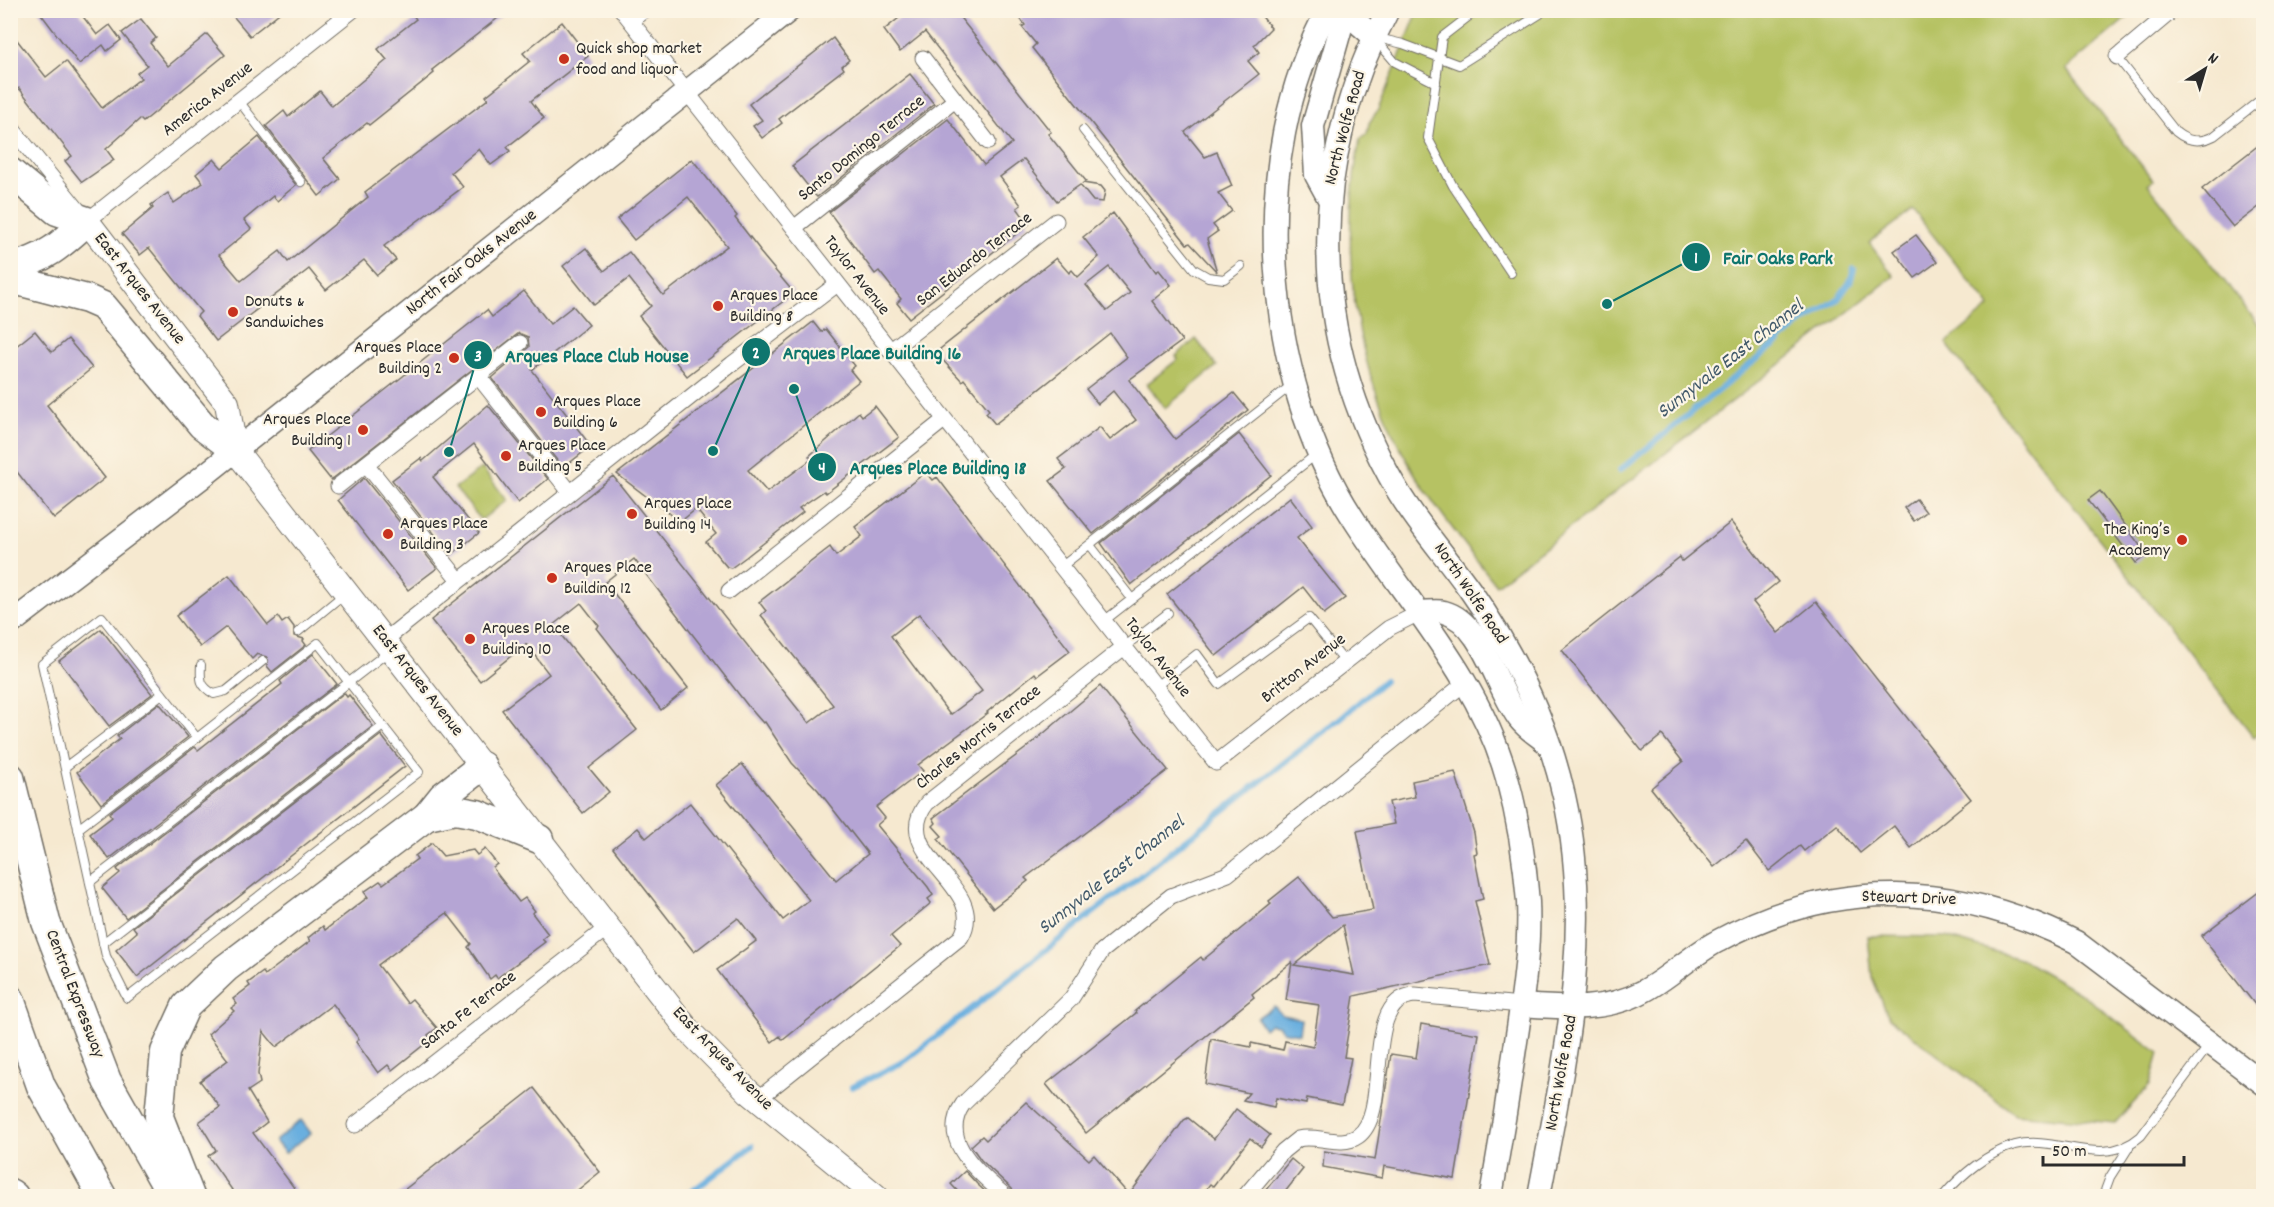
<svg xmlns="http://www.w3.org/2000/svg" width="2274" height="1207" font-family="Dekko,sans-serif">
<rect width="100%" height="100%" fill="#fcf5e5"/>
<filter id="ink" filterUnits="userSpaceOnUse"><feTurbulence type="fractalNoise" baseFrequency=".0167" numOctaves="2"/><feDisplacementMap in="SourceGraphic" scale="12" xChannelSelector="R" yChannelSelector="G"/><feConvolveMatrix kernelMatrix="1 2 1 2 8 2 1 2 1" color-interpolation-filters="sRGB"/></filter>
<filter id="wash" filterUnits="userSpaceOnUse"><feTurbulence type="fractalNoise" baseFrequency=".008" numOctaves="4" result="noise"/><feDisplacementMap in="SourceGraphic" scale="24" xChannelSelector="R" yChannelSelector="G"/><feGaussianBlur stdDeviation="1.35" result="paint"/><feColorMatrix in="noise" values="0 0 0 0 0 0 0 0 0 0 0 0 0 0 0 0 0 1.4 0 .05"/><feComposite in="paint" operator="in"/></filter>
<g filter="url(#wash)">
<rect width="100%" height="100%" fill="#f6e9d0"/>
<g fill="#b6c264" stroke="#707648" stroke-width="1.5">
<path d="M1418,11H2135L2066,69L2153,180L2148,184L2263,330V730L2254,737L1946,343L1990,307L1913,210L1869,243L1894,276L1496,585C1468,548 1437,511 1413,471C1353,371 1338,252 1360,139L1367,134L1369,123L1378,110Z"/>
<path d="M1196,339L1217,366L1165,408L1147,384L1178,359L1176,356Z"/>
<path d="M482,468L507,500L481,520L455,488Z"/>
<path d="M1868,936L1946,937L2023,960L2080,993L2159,1053L2150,1085L2115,1123L2015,1114L1889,1018L1872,977Z"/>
</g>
<g fill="#69afdf" stroke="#4a6d85" stroke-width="1.5">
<path d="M1274,1006L1282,1015L1301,1019L1299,1034L1282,1031L1278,1025L1270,1024L1264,1029L1257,1018Z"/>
<path d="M301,1120L311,1133L285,1153L275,1141Z"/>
</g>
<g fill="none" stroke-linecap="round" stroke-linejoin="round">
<g stroke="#69afdf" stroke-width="6">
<path d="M1620,470L1799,325L1838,299L1850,282L1854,269"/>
<path d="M852,1087L905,1061L1337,721L1385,680"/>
<path d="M686,1196L752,1146"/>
</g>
</g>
<g id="blocks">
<g fill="#b5a5d4" fill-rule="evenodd">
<path d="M38,10H78L97,35L110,25L121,40L107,51L103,45L79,64Z"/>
<path d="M228,10H283L250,36Z"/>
<path d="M409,10H508L432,70L434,73L369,125L367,123L323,158L340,179L319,196L266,126L284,111L288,117L320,91L332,106L387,60L378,49L416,19Z"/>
<path d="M909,10H954L1051,132L1048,134L1086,181L1083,183L1101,186L1105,191L1103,202L1093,201L1080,185L1057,201L1024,159L1000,177L1021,205L1017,208L1029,224L909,318L897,303L901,299L879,271L875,274L829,212L948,119L984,165L1012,143L925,32L900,52L884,30Z"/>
<path d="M1029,10H1257L1271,28L1254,45L1259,52L1248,61L1259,74L1185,132L1205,157L1217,152L1232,186L1218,193L1232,211L1213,225L1218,231L1207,239L1217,272L1190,243L1187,244L1032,48L1036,44L1022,27L1025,25L1020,18Z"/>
<path d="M141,19L156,38L150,43L168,66L207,34L225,55L143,122L140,119L106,149L114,160L82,182L65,161L72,156L19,88L10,95V31L46,77L66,61L102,108L141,78L137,73L147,65L122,33Z"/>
<path d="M562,22L588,56L531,101L544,118L507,147L510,151L491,165L479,149L451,172L463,187L384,246L396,260L377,275L364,260L326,290L309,269L216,341L197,316L201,312L149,248L140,255L122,234L153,208L151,205L168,193L174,203L203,183L196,174L214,159L222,168L259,137L296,185L277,201L273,196L244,220L251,229L219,255L241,281L280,251L288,262L368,197L365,192L488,99L486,96L530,61L523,53Z"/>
<path d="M833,38L849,60L842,66L844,69L779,119L782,123L762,138L753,126L762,120L749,104Z"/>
<path d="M910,74L934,104L817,197L815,195L792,166Z"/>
<path d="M2264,141V203L2233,227L2202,189Z"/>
<path d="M692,159L737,216L735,218L760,250L759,251L794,293L687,376L639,316L651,306L629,278L594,305L563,266L586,248L604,271L629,252L663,295L727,246L688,197L634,240L617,219Z"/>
<path d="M1113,213L1156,272L1159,270L1171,285L1152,301L1182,341L1129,380L1175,439L1234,393L1248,410L1093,534L1050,481L1066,469L1058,459L1100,427L1110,440L1136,420L1113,391L1098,404L1086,389L1127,357L1110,333L995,424L986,413L989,410L964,379L962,381L938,355L941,352L940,349L1056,258L1069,273L1072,270L1078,277L1099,257L1083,237ZM1109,267L1130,293L1107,311L1086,285Z"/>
<path d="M1916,235L1937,262L1915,278L1894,251Z"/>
<path d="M524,291L550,324L573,306L589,325L532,370L591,446L563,468L492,378L529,347L528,337L519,333L331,480L308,451L487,310L492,317Z"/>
<path d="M813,322L821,332L826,329L855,366L850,370L859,381L748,470L767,492L812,459L809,456L859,412L862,416L875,406L899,437L826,493L824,491L799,508L803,512L746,557L731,568L727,567L706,542L716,534L696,509L680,522L617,474Z"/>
<path d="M35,331L52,352L68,339L92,368L47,405L105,478L54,519L10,463V351Z"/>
<path d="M488,405L548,479L518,503L474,444L433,477L479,533L451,555L392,480L421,458L423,461Z"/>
<path d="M1239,434L1271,475L1131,585L1101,543Z"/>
<path d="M926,472L933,480L937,477L1070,651L1037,676L1035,673L987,712L988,713L918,765L923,771L876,807L885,818L877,825L928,887L933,895L928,899L931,903L891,936L900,946L783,1040L780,1036L772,1042L717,970L756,941L738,918L694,952L613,848L638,828L646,838L690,803L783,920L809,900L716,785L742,764L836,880L868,854L818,790L792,763L765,722L763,723L748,706L634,559L605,582L688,688L661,710L597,628L599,626L581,603L553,625L637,730L589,768L609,792L583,813L502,710L549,674L526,644L480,681L431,620L613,476L809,723L833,705L761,615L766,611L759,602L830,547L836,556L862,536L855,527ZM919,614L982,691L950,715L891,636Z"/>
<path d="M364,478L437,568L408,590L338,500Z"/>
<path d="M2100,491L2147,555L2136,563L2088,500Z"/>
<path d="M1290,497L1312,526L1297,538L1345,598L1324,614L1303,587L1216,656L1167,594Z"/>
<path d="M1916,499L1926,512L1914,521L1904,508Z"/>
<path d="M1731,522L1778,582L1753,602L1778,633L1816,602L1971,799L1911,848L1894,826L1860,853L1837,825L1804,851L1800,846L1769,871L1746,841L1714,867L1651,788L1683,762L1662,735L1642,751L1562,650L1680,557L1682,561Z"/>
<path d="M229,575L268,625L278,617L282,623L288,619L294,627V636L304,639L303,641L306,645L272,672L267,666V657L257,654L252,659L226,627L200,647L176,616Z"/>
<path d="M101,629L152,694L109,726L59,661Z"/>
<path d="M313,654L337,684L109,859L90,834L112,817L109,813L195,747L198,750L282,684L280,681Z"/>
<path d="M1100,686L1168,770L1025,878L1028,881L993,908L938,839L942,836L933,826L936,823L933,818L1025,749Z"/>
<path d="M344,693L347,697L349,695L373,726L126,918L102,888L120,873L117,869Z"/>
<path d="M159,703L188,737L101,804L77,772L120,739L117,736Z"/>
<path d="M381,735L405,766L137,977L116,950L137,932L133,927Z"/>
<path d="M1455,772L1474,833L1477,853L1474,854L1483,899L1475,901L1490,965L1354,996L1344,1057L1351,1058L1342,1105L1307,1098L1306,1104L1276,1098L1274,1107L1243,1100L1249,1093L1205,1084L1211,1039L1251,1047V1043L1283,1050L1285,1041L1313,1047L1319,1005L1286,1000L1292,962L1252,994L1254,997L1086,1133L1046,1084L1136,1013L1135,1011L1201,957L1203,960L1271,904L1269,901L1299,877L1332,917L1373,910L1357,831L1394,824L1389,802L1415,797L1412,781ZM1343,925L1354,975L1294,965Z"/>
<path d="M432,843L443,856L473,850L477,855L485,849L497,864L493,867L494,870L519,902L525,898L535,911L532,913L548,934L542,939L545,942L497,978L495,975L490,979L468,947L471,944L447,913L378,965L407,1003L412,999L437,1028L428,1035L431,1039L392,1070L388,1065L378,1073L356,1042L359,1039L333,1004L276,1047L263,1031L258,1074L260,1083L248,1091L267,1122L253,1133L295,1189L284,1197H237L208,1156L216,1150L199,1122L220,1107L200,1081L228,1060L208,1034L234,1011L231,1008L237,1004L233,999L250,986L248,983L263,972L265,975L310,941L308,938L323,926L325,930L368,897L364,892L380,881L383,884L417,859L415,856Z"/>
<path d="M2264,888V1016L2201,936Z"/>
<path d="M1421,1024L1479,1034L1455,1179L1384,1166L1382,1178L1323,1167L1324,1151L1375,1160L1391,1054L1416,1058Z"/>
<path d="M534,1088L600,1172L569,1197H395Z"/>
<path d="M1026,1102L1089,1160L1094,1155L1129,1195L1184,1120L1188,1118L1214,1139L1236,1109L1270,1135L1261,1147L1250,1138L1213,1186L1210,1184L1200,1197H1015L1012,1189L981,1160L971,1146L982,1136L986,1140Z"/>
<path d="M1291,1159L1303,1169L1281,1197H1260Z"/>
<path d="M965,1171L977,1184L991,1197H963L951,1184Z"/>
</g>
</g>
</g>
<g filter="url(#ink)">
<use href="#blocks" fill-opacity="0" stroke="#726e65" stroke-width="1.5"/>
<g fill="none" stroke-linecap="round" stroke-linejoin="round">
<defs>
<g id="lane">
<path d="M1477,10L1442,37L1428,138L1453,186L1511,273"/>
<path d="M632,24L650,10"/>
<path d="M1378,38L1403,44L1459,65L1540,14L1541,10"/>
<path d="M1377,41L1395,62L1436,83"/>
<path d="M2117,57L2176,132C2188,142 2200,143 2214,136L2264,97"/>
<path d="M239,101L301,182"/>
<path d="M1083,130L1194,269L1208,277L1224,279L1241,266"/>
<path d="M1090,545L1132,599"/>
<path d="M1061,567L1293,384"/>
<path d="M102,617L197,738L318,643L419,772L127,998L106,956L42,664Z"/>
<path d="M1104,621L1318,453"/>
<path d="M298,632L343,595"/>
<path d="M1124,647L1168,613"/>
<path d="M201,665C200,680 200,686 214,694L226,691L263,661"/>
<path d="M1155,687L1197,654L1219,684L1309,618L1345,662"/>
<path d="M65,767L162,694"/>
<path d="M78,829L197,738"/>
<path d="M90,882L388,652"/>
<path d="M103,943L383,726"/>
<path d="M1943,1196C1961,1175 1987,1153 2015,1145C2057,1134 2102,1170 2141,1136L2210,1044"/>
<path d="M2103,1196L2110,1177L2129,1147"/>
</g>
<g id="street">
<path d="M622,10L1216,763L1389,628L1421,612"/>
<path d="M2117,57L2173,10"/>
<path d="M923,58L988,142"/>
<path d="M10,126L87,221L353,10"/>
<path d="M794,228L955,100"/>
<path d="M890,351L1056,221"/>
<path d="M478,376L570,492"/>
<path d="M366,464L459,580"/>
<path d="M338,486L520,343"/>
<path d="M729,591L944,420"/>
<path d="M385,640L732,364L836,285"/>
<path d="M758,1099L961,937C991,886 886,854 927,803L1124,647"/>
<path d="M355,1125L607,928"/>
<path d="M1005,1196C980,1173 937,1141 963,1104L1071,999L1102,951L1171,896L1228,874L1466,682"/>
<path d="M1245,1196L1283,1151L1298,1139C1317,1134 1341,1148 1358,1136C1393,1111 1360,999 1415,995L1521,1005"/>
</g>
<g id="secondary">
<path d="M1328,10C1245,157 1263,379 1353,518C1408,604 1479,678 1507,778C1518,818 1525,861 1528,902C1530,944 1524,987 1518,1028C1510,1084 1501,1140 1491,1196"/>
<path d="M1343,10L1374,37"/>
<path d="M1388,10C1306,165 1308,336 1396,488C1417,524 1446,556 1470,590C1514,653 1547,721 1564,796C1595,932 1564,1063 1539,1196"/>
<path d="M1328,197L1316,175L1313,126L1340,31L1336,10"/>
<path d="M1421,612C1428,612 1437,610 1444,612C1483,622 1497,691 1520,720C1527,729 1539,736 1548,744"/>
<path d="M10,624L201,478L790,10"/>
<path d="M1521,1005C1562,1008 1605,1012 1642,992C1668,979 1691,955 1718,941C1835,877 1958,882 2076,942L2264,1084"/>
</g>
<path id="primary" d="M87,221L227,403L235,450L689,1031L749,1092L876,1196"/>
<g id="highway">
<path d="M10,172L57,211L87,221C63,243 44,261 10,267"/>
<path d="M10,279L87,299L103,306L202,425L235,450"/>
<path d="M10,777L46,922L107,1081L172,1196"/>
<path d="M427,816L455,810L477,814L539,839"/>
<path d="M10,999L41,1086L102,1196"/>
<path d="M10,1193L14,1196"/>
<path d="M190,1196L159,1117L165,1052L186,1006L226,968L427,816L443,796L482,766"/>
</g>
</defs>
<use href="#lane" stroke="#726e65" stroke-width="10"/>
<use href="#street" stroke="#726e65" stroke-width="17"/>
<use href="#secondary" stroke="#726e65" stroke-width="25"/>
<use href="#primary" stroke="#726e65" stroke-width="26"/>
<use href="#highway" stroke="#726e65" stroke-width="31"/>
<use href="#lane" stroke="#fff" stroke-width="8"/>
<use href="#street" stroke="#fff" stroke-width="15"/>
<use href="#secondary" stroke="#fff" stroke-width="22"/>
<use href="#primary" stroke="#fff" stroke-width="24"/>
<use href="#highway" stroke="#fff" stroke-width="28"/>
</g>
</g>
<g fill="#c8321e" stroke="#fcf5e5" stroke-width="2">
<circle cx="564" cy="59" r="6"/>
<circle cx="718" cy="306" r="6"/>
<circle cx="233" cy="312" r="6"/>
<circle cx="454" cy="358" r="6"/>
<circle cx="541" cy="412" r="6"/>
<circle cx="363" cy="430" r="6"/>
<circle cx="506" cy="456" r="6"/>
<circle cx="632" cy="514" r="6"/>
<circle cx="388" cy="534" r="6"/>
<circle cx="2182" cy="540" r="6"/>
<circle cx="552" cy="578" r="6"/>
<circle cx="470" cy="639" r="6"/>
</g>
<g text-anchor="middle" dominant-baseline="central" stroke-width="4.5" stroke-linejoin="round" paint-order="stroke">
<g font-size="18" fill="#2b2b2b" stroke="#fcf5e5" text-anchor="start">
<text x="576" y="49">Quick shop market<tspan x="576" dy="21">food and liquor</tspan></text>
<text x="730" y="296">Arques Place<tspan x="730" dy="21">Building 8</tspan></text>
<text x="245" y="302">Donuts &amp;<tspan x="245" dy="21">Sandwiches</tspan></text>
<text x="442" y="348" text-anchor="end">Arques Place<tspan x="442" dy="21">Building 2</tspan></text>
<text x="553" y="402">Arques Place<tspan x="553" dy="21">Building 6</tspan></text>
<text x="351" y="420" text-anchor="end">Arques Place<tspan x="351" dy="21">Building 1</tspan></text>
<text x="518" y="446">Arques Place<tspan x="518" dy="21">Building 5</tspan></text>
<text x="644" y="504">Arques Place<tspan x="644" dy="21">Building 14</tspan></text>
<text x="400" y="524">Arques Place<tspan x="400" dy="21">Building 3</tspan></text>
<text x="2170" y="530" text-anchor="end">The King’s<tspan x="2170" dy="21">Academy</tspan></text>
<text x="564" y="568">Arques Place<tspan x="564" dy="21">Building 12</tspan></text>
<text x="482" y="629">Arques Place<tspan x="482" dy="21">Building 10</tspan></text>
</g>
<g font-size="18" fill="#2b2b2b" stroke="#fcf5e5">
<text transform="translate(208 100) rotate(-38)">America Avenue</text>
<text transform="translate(1346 128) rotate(-75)">North Wolfe Road</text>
<text transform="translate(862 149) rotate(-39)">Santo Domingo Terrace</text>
<text transform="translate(975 260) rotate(-38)">San Eduardo Terrace</text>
<text transform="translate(472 263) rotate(-38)">North Fair Oaks Avenue</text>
<text transform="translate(856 276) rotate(52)">Taylor Avenue</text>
<text transform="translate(139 289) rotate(52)">East Arques Avenue</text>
<text transform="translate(1470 594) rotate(56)">North Wolfe Road</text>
<text transform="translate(1157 658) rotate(52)">Taylor Avenue</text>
<text transform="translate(1304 669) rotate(-38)">Britton Avenue</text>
<text transform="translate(417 681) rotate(52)">East Arques Avenue</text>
<text transform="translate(979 738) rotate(-39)">Charles Morris Terrace</text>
<text transform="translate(1909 899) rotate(2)">Stewart Drive</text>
<text transform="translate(74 994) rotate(69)">Central Expressway</text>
<text transform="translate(469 1011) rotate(-38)">Santa Fe Terrace</text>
<text transform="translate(722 1059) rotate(46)">East Arques Avenue</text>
<text transform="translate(1562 1073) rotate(-80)">North Wolfe Road</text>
</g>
<g font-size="20" font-style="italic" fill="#41596a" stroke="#fcf5e5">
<text transform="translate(1731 360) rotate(-38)">Sunnyvale East Channel</text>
<text transform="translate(1112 876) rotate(-38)">Sunnyvale East Channel</text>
</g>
</g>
<path fill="none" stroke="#0f766e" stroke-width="2" d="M1607 304L1696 257M713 451L756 352M449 452L478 355M794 389L822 467"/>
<g fill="#0f766e" stroke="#fcf5e5" stroke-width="2">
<circle cx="1607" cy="304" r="6"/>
<circle cx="713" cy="451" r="6"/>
<circle cx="449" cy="452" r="6"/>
<circle cx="794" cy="389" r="6"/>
<circle cx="1696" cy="257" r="15"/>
<circle cx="756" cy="352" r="15"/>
<circle cx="478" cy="355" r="15"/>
<circle cx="822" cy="467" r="15"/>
</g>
<g font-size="18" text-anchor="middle" font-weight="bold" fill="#fff">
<text x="1696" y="263">1</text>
<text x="756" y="358">2</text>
<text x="478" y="361">3</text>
<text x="822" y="473">4</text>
</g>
<g font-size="20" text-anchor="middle" font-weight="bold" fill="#0f766e" stroke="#fcf5e5" stroke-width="4.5" stroke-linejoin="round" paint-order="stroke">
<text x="1778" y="264">Fair Oaks Park</text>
<text x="872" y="359">Arques Place Building 16</text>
<text x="597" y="362">Arques Place Club House</text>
<text x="938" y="474">Arques Place Building 18</text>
</g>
<rect width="2274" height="1207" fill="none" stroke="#fcf5e5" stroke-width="36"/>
<g transform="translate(2205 69) rotate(37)" stroke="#fcf5e5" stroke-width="4.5" paint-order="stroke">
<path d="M0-4.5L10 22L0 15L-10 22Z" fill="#2b2b2b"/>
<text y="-9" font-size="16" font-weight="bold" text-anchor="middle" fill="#2b2b2b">N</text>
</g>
<path d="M2043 1156v9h141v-9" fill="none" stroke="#2b2b2b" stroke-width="3"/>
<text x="2052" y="1156" font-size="18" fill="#2b2b2b" stroke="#fcf5e5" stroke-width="4.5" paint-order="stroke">50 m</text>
</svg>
